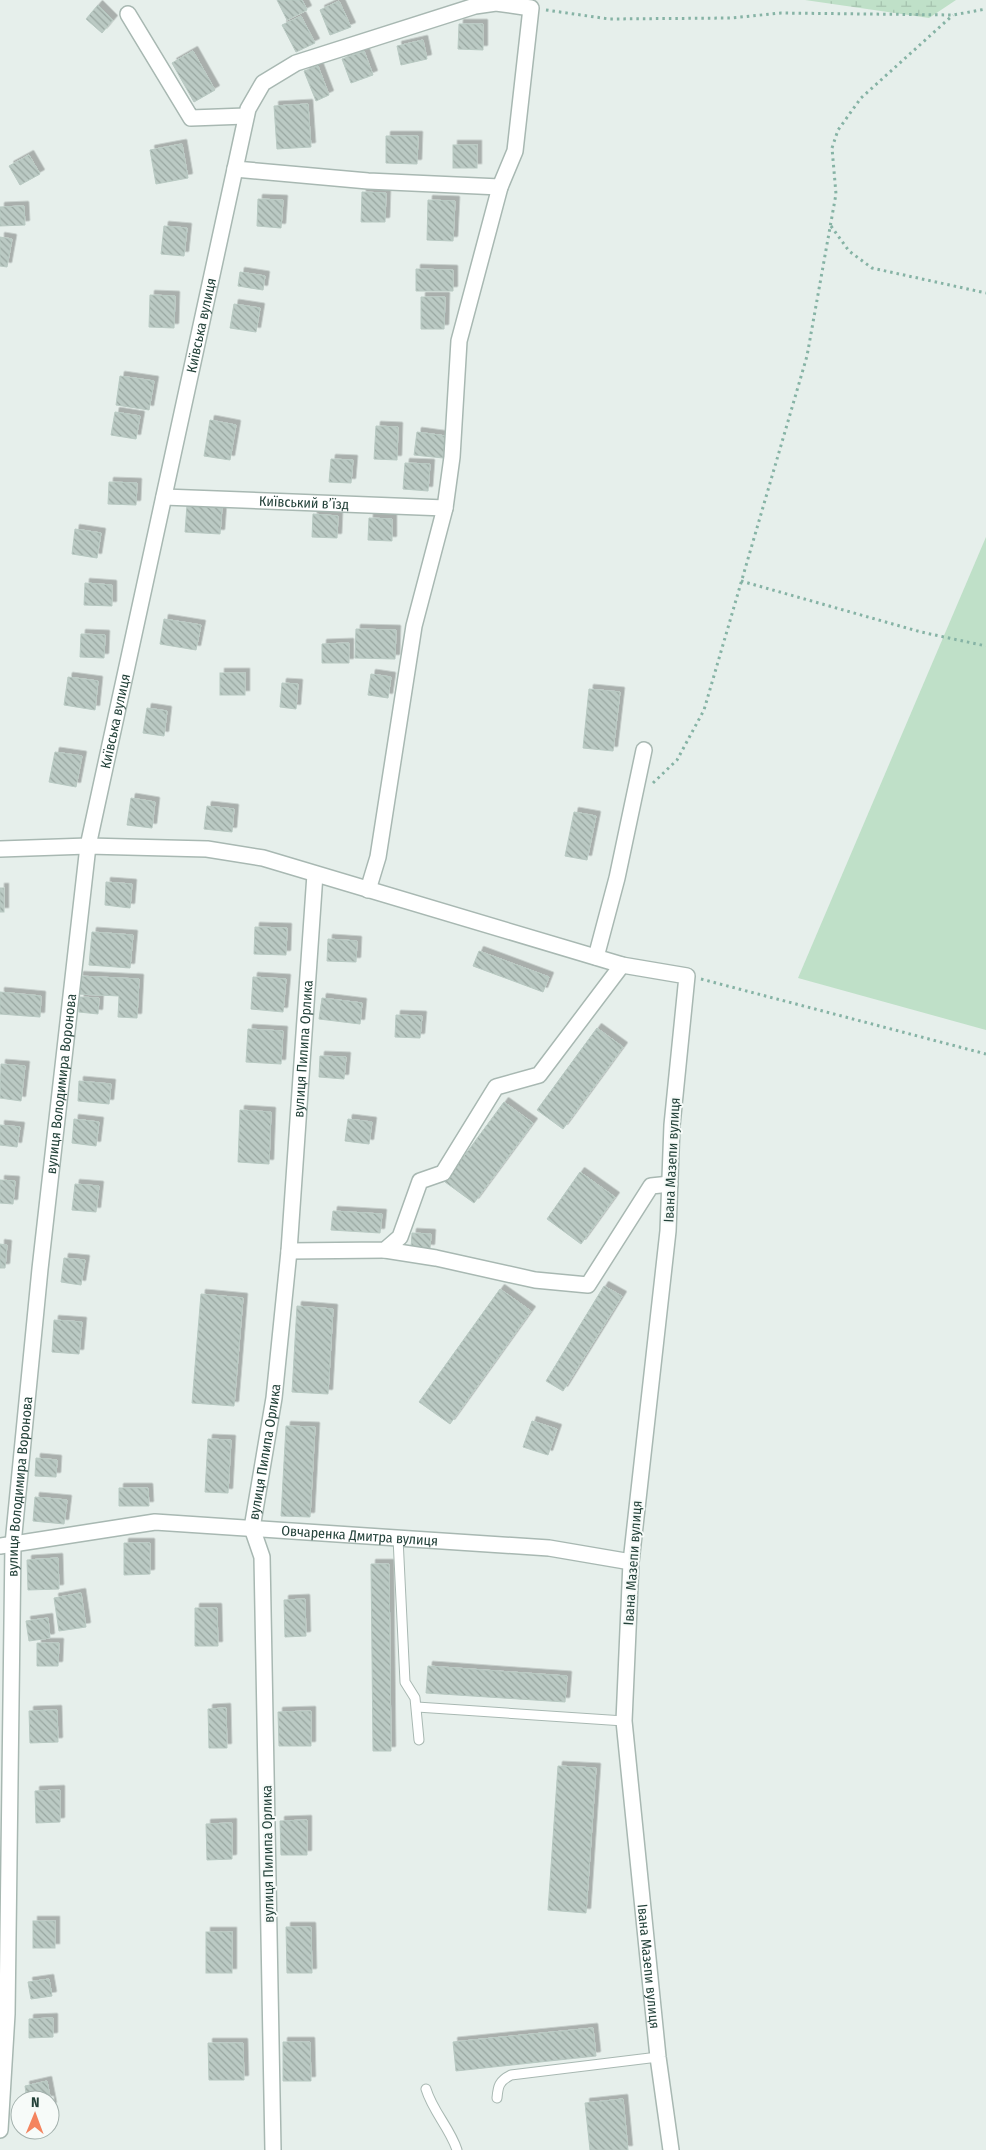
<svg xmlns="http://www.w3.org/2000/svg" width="986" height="2150" font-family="'Fira Sans Condensed',sans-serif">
<defs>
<pattern id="wetland-marsh" width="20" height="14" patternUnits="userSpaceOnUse" patternTransform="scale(1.25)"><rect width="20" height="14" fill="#bfe0c8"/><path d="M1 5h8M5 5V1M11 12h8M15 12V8" fill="none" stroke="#a4c1ad"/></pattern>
<pattern id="building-back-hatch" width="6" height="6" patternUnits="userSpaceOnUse" patternTransform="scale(1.25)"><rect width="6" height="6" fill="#bbcac4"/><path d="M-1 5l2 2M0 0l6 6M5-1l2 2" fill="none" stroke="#98a6a0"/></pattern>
<filter id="shadow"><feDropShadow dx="4.5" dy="-4.5" stdDeviation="0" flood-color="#0004"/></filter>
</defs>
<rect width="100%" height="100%" fill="#e6efeb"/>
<path fill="#bfe0c8" d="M986,537V1030L798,978Z"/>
<path fill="url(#wetland-marsh)" d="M805,0H956L929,18Z"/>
<g fill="url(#building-back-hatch)" stroke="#b8c9c2" filter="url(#shadow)">
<path d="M277,0H302L307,10L287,20Z"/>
<path d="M339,1L351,27L330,35L320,10Z"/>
<path d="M98,5L113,20L102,33L86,19Z"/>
<path d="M301,16L315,43L296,52L282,25Z"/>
<path d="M459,24H483V50L458,49Z"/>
<path d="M423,40L427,59L401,65L397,46Z"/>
<path d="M193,51L215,90L194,102L172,63Z"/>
<path d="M364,51L373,75L351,83L342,59Z"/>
<path d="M318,66L329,95L316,101L304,71Z"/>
<path d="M308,104L311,147L277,149L274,106Z"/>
<path d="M386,136H418L417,164L386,163Z"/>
<path d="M182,144L188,178L156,184L150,150Z"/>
<rect x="453" y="145" width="24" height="23"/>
<path d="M29,155L40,174L20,185L9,166Z"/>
<path d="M362,192L386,193L385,222H361Z"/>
<path d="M258,199L283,200L281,228L257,226Z"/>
<path d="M428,200L455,201L453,241L427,240Z"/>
<path d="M24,206L25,225L0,226V207Z"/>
<path d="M164,226L187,228L184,256L161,254Z"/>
<path d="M0,237L12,239L7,267L0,266Z"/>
<path d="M416,269L453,270V291H416Z"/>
<path d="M240,272L265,276L263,290L238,286Z"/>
<path d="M150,295L175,296L174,328L149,327Z"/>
<path d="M421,297H445L444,329H421Z"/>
<path d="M234,304L260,308L256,332L230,328Z"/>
<path d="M120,376L154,381L149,410L116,405Z"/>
<path d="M115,412L140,416L136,439L111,435Z"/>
<path d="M210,420L236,425L230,460L204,456Z"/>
<path d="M376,426L398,427L397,460L374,459Z"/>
<path d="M417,432L446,436L443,458L414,455Z"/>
<path d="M331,459L353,460L351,483L329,482Z"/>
<path d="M405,463L430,464L428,491L403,489Z"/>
<path d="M109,482L137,483L136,505L108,504Z"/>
<path d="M187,505L222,508L220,534L185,532Z"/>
<path d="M313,514L338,516L337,538L312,537Z"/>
<path d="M369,518L392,519V541L368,540Z"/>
<path d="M75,529L101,533L97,558L72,554Z"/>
<path d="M85,583L112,585V606L84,605Z"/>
<path d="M164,619L201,625L196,650L160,644Z"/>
<path d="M356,629L396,630L395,659L355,658Z"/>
<path d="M81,634L105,635L104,658L80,657Z"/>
<path d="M349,643V663H322V644Z"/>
<rect x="220" y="673" width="25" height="22"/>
<path d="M371,674L391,677L388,698L368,695Z"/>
<path d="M68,677L98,681L95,710L64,705Z"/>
<path d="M282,683L298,684L296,709L280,707Z"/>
<path d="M589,689L620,692L613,751L583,748Z"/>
<path d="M147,708L167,711L164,736L143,733Z"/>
<path d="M55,752L82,756L76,787L49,782Z"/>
<path d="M131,798L155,802L152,828L127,825Z"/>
<path d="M207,806L234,809L232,832L204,829Z"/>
<path d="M574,812L596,816L587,860L565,856Z"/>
<path d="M106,882L132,884L130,908L105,905Z"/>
<rect x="0" y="888" width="4" height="24"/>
<path d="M255,927L287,928L286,955L254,954Z"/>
<path d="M92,932L133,935L130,968L89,965Z"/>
<path d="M328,939L357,941L356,962L327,961Z"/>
<path d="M479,951L549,977L543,992L473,966Z"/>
<path d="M79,976L139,979L137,1018L118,1017L119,996L78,994Z"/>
<path d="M253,977L286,979L283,1012L251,1009Z"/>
<path d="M0,992L41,996L40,1017L0,1014Z"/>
<path d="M80,997L99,998L98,1014L79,1012Z"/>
<path d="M322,998L362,1003L360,1024L319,1019Z"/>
<path d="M396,1015L422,1016L420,1038L395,1037Z"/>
<path d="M597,1028L623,1047L563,1129L537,1110Z"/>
<path d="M248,1029L283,1031L281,1064L246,1062Z"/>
<path d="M320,1056L346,1057L344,1079L319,1077Z"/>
<path d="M1,1064L25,1066L21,1101L0,1098Z"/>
<path d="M79,1081L111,1084L109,1104L78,1101Z"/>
<path d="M504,1102L533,1123L474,1203L445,1182Z"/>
<path d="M240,1110L271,1112L269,1164L238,1162Z"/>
<path d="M74,1119L99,1122L96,1146L72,1143Z"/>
<path d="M348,1119L372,1122L369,1144L345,1141Z"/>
<path d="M0,1125L20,1127L17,1147L0,1145Z"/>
<path d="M580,1172L615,1197L581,1244L547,1219Z"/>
<path d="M0,1180L15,1181L13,1204L0,1203Z"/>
<path d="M75,1184L99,1186L96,1212L72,1210Z"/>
<path d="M333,1211L382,1214L380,1233L331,1230Z"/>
<path d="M412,1233L431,1234L430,1249L411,1247Z"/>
<path d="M0,1244L7,1245L5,1268H0Z"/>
<path d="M64,1258L85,1260L81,1285L61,1282Z"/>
<path d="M604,1286L622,1296L563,1391L546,1381Z"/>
<path d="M500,1289L531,1311L450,1424L419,1402Z"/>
<path d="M201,1294L243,1298L234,1406L192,1403Z"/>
<path d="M297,1306L333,1309L328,1394L292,1392Z"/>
<path d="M54,1320L82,1322L79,1354L52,1352Z"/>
<path d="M532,1421L557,1429L548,1455L523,1447Z"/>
<path d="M286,1426L315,1427L310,1517L281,1516Z"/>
<path d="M208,1439L231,1440L228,1493L205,1492Z"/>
<path d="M36,1458L57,1460L56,1477L35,1476Z"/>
<path d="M119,1488H148L149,1506H119Z"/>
<path d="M35,1497L67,1500L64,1524L33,1521Z"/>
<path d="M124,1543H150V1574L124,1575Z"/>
<path d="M58,1558L59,1589L28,1590L27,1560Z"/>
<path d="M371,1564H389L391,1751H373Z"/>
<path d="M81,1593L86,1627L59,1631L54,1598Z"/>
<path d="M305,1599L306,1636L285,1637L284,1600Z"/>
<path d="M195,1608H217L218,1646H195Z"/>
<path d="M48,1618L50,1638L29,1641L26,1621Z"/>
<path d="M37,1643H59L58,1666H37Z"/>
<path d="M428,1666L567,1676L565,1702L426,1693Z"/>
<path d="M226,1708L227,1748H209L208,1709Z"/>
<path d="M57,1710L58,1742L30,1743L29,1711Z"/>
<path d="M311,1711V1746H279L278,1712Z"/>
<path d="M558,1766L596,1768L586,1913L548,1910Z"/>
<path d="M60,1790V1822L36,1823L35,1791Z"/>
<path d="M307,1820V1855H281L280,1821Z"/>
<path d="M232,1823V1859L207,1860L206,1824Z"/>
<rect x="33" y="1921" width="22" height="27"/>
<path d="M286,1927H311L312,1973H287Z"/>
<rect x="206" y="1932" width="26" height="41"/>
<path d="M49,1979L52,1996L31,1999L28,1982Z"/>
<path d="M53,2018V2037L29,2038V2019Z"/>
<path d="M593,2028L596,2056L456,2071L453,2042Z"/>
<path d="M283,2042H310L311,2081H283Z"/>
<path d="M208,2043H243L244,2080H209Z"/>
<path d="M47,2081L52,2107H50V2100H27L25,2086Z"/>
<path d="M623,2099L628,2150H590L585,2103Z"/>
</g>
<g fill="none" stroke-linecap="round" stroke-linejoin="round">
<defs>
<g id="service">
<path d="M398,1538L405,1682L415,1698L419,1740"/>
<path d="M417,1707L624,1721"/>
<path d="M426,2089C433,2112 450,2128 457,2150"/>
<path d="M497,2098C498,2086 499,2081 511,2075L658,2057"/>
</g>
<g id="minor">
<path d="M128,14L191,118L246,116"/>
<path d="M235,169L368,181L500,187"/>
<path id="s1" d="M164,497L445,508"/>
<path id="s2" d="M0,849L88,846L207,849L263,858L622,965L687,976L672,1125L668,1231L631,1562L624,1721L658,2057L671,2150"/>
<path d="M596,957L617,878L644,750"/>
<path d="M385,1250L436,1258L535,1280L588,1285L651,1186L670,1184"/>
<path d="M289,1251L385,1250L400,1237L420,1181L443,1173L496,1087L539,1075L622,965"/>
<path id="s3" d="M0,1546L155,1522L549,1548L631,1562"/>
<path id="s4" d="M0,2130L7,2014L13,1544L40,1269L88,846L248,109L263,83L296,63L475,6L496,3L531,8L515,151L500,187L459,341L452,457L445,508L414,626L378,857L368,890"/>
<path id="s5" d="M273,2150L262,1557L252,1528L274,1398L289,1251L315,874"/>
</g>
</defs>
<use href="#service" stroke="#a8b8b2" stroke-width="11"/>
<use href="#minor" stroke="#a8b8b2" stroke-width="18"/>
<g stroke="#86b3a5" stroke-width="3" stroke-dasharray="2.5 4" stroke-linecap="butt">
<path d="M546,10L609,19L731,18L781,13L953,15L986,9"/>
<path d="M831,226L849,251L872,268L986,293"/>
<path d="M741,581L921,632L986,646"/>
<path d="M653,783L677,760L704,710L807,356L836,194L832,148L838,130L861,98L953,15"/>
<path d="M701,979L986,1054"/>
</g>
<use href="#service" stroke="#fff" stroke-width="9"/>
<use href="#minor" stroke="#fff" stroke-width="15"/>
</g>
<g text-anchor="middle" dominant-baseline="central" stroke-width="4" stroke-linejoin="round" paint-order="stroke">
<g font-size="14" fill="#24423a" stroke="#f7fbf9">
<text stroke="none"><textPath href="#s4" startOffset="1821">Київська вулиця</textPath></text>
<text stroke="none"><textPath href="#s1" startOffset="140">Київський в’їзд</textPath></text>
<text stroke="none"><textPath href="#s4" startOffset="1416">Київська вулиця</textPath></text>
<text stroke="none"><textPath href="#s5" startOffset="1106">вулиця Пилипа Орлика</textPath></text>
<text stroke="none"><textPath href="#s4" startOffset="1049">вулиця Володимира Воронова</textPath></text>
<text transform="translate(672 1160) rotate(-87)">Івана Мазепи вулиця</text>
<text stroke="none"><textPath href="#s5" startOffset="701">вулиця Пилипа Орлика</textPath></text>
<text stroke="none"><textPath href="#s4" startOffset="644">вулиця Володимира Воронова</textPath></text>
<text stroke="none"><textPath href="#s3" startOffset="362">Овчаренка Дмитра вулиця</textPath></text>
<text transform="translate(633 1563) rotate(-86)">Івана Мазепи вулиця</text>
<text transform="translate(268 1854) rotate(-91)">вулиця Пилипа Орлика</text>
<text stroke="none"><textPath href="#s2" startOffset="1699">Івана Мазепи вулиця</textPath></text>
</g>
</g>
<g transform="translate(35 2115) rotate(1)"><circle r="24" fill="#f7fbf9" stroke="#a3b1ad"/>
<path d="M0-4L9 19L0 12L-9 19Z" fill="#f4845f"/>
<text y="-8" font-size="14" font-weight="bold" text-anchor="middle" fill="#24423a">N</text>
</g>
</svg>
